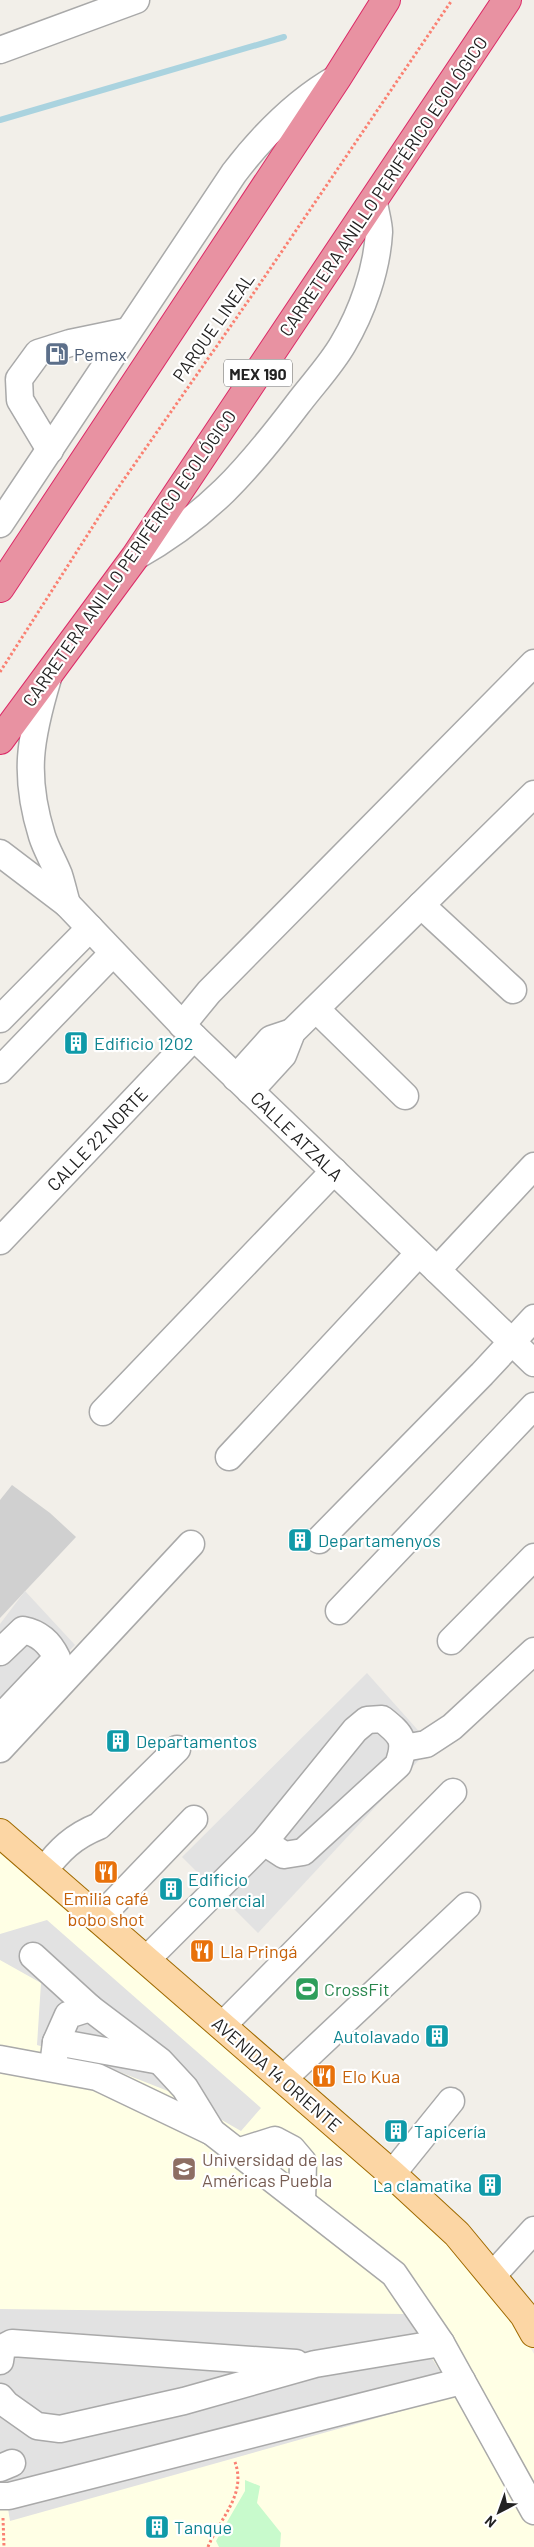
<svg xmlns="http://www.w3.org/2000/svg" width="534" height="2547" font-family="Barlow,sans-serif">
<rect width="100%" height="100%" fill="#f2efe9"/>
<path fill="#ffffe5" d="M0,1850L447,2240L518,2325L534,2354V2547H0Z"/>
<path fill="#d0d0d0" d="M12,1485L50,1513L76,1537L0,1618V1500Z"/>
<path fill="#c8facc" d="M245,2480L260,2486L257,2503L281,2533L280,2547H219L216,2541L245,2491Z"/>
<g fill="#e2e2e2">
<path d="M25,1591L75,1645L0,1720V1624Z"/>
<path d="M367,1673L432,1746L258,1933L182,1857Z"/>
<path d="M47,1920L261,2108L241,2131L178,2095L92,2061L37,2045L41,1983L0,1960V1934Z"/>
<path d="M0,2309L405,2314L455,2396L10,2521L7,2502H0Z"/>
</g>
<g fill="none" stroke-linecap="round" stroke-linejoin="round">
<path stroke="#aad3df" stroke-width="6" d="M0,120L284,37"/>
<defs>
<g id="minor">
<path d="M0,50L136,0"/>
<path d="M50,450L20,400L19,379L38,353L70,343L128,331"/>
<path d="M0,524L234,173C263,135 295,102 337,78"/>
<path d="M135,557C209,515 246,472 297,405C312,385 331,365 343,344C362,312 377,270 379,232C379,223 375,211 374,202"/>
<path d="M48,678C30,738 23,775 42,836C46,849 54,862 59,875C62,884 64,894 67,904"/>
<path d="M0,853L67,904L194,1037L534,1363"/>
<path d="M421,905L513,990"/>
<path d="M316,1009L405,1096"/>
<path d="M0,1019L90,928"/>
<path d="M182,1025L209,992L534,663"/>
<path d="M0,1070L113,953"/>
<path d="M236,1078L271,1039L292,1032"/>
<path d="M250,1091L283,1055L292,1032L534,794"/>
<path d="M0,1241L194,1037"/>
<path d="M437,1270L534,1166"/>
<path d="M103,1412L334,1171"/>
<path d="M229,1457L419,1253"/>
<path d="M319,1540L482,1374L534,1318"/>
<path d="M339,1611L534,1406"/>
<path d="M451,1641L534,1557"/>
<path d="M0,1652L23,1630C39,1633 50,1643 57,1658L0,1718"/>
<path d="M404,1748L426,1744L452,1727L534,1651"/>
<path d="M0,1749L191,1544"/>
<path d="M44,1871C59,1850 74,1836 99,1826L177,1749"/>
<path d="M98,1919L194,1819"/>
<path d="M33,1956L90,2008L160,2061L185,2088L212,2132"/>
<path d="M146,1960L264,1842L355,1730L367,1720L382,1719C402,1735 407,1740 398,1765L303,1852L284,1855L264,1842"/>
<path d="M222,2026L453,1792"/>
<path d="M56,2042L155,2060"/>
<path d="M54,2058L56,2042L68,2015L90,2008"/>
<path d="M0,2059L97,2077L212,2132L394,2274L441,2343L534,2511"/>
<path d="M283,2079L467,1906"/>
<path d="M237,2152L275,2140L292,2149L303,2162L302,2202"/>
<path d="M392,2174L451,2101"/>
<path d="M492,2276L534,2230"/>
<path d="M0,2361L2,2348L12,2343L296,2363"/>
<path d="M0,2397L6,2404L37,2426L60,2429L184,2401L315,2364L441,2343"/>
<path d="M0,2468L12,2463"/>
<path d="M0,2496H9L462,2381"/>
</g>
<path id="major" d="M0,1833L392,2174L457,2234L524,2315L534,2333"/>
<g id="highway">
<path d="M0,588L337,78L386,0"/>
<path d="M0,740L135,557L507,0"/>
</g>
</defs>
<use href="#minor" stroke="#a9a9a9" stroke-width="29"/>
<use href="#major" stroke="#a06b00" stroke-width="30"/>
<use href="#highway" stroke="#dc2a67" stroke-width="30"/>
<g stroke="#fa8072" stroke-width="3" stroke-dasharray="2.5 2.5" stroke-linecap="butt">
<path d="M0,672L111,498L253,294L452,0"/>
<path d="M3,2518L4,2547"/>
<path d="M208,2547C219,2519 247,2495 235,2462"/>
</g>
<use href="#minor" stroke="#fff" stroke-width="26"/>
<use href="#major" stroke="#fcd6a4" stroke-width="28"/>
<use href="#highway" stroke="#e892a2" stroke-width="28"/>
</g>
<defs>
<symbol id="fuel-square" viewBox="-11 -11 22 22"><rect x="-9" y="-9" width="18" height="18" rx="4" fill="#5c6f8a" stroke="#fff"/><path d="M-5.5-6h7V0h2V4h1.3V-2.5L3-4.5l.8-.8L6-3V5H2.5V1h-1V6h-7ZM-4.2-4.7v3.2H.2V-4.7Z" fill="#fff"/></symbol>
<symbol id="building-square" viewBox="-11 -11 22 22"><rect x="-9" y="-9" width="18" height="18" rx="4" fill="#0f9aa8" stroke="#fff"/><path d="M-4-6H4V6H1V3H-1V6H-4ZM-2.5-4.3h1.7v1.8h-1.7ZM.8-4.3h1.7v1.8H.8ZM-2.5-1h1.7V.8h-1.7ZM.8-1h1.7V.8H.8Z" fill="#fff"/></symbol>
<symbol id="restaurant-square" viewBox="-11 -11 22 22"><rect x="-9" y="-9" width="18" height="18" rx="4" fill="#e8710a" stroke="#fff"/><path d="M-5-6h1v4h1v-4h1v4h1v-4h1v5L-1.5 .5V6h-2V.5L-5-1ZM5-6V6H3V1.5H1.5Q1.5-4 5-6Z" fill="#fff"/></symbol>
<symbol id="stadium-square" viewBox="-11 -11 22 22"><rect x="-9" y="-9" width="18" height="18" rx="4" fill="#2e9e5b" stroke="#fff"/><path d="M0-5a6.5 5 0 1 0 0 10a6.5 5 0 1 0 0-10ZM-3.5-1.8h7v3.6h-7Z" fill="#fff"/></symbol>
<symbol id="university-square" viewBox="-11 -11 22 22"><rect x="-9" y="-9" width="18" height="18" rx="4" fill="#8d6e63" stroke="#fff"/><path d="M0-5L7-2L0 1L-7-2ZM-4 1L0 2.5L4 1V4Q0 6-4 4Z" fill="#fff"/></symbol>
</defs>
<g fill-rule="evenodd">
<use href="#fuel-square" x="43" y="340" width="28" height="28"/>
<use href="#building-square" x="62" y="1029" width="28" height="28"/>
<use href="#building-square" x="286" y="1526" width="28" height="28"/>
<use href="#building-square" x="104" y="1727" width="28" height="28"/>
<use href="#restaurant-square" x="92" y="1858" width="28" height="28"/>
<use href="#building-square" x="157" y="1875" width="28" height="28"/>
<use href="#restaurant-square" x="188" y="1937" width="28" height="28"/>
<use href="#stadium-square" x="293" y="1975" width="28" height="28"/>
<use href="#building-square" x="423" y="2022" width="28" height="28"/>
<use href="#restaurant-square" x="310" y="2062" width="28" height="28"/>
<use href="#building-square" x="382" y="2117" width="28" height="28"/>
<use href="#university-square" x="170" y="2155" width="28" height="28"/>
<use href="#building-square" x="476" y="2171" width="28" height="28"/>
<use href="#building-square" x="143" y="2513" width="28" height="28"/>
</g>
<g text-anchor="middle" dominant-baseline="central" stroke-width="4.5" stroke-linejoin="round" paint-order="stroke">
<rect fill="#fff" stroke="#646464" stroke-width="1" x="224" y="359.5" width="68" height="27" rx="4"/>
<g font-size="16" font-weight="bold" fill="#222">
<text x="258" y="373">MEX 190</text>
</g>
<g font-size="18" fill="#222" stroke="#fff">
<text transform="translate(383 186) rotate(-56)">CARRETERA ANILLO PERIFÉRICO ECOLÓGICO</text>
<text transform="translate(213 327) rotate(-55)">PARQUE LINEAL</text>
<text transform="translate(129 558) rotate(-55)">CARRETERA ANILLO PERIFÉRICO ECOLÓGICO</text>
<text transform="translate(297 1136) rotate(44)">CALLE ATZALA</text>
<text transform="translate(97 1139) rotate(-46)">CALLE 22 NORTE</text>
<text transform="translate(277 2074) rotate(41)">AVENIDA 14 ORIENTE</text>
</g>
<g font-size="18" fill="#4e5e75" stroke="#fff" text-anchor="start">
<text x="74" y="354">Pemex</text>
</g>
<g font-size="18" fill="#0d838f" stroke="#fff" text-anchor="start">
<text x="94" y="1043">Edificio 1202</text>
<text x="318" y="1540">Departamenyos</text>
<text x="136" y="1741">Departamentos</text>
<text x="188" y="1879">Edificio<tspan x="188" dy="21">comercial</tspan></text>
<text x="420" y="2036" text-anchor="end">Autolavado</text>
<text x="414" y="2131">Tapicería</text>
<text x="472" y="2185" text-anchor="end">La clamatika</text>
<text x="174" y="2527">Tanque</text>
</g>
<g font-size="18" fill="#c56008" stroke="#fff" text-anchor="start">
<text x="106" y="1898" text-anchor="middle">Emilia café<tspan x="106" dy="21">bobo shot</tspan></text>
<text x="220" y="1951">Lla Pringá</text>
<text x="342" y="2076">Elo Kua</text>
</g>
<g font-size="18" fill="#27864d" stroke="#fff" text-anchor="start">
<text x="324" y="1989">CrossFit</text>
</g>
<g font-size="18" fill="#785e54" stroke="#fff" text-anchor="start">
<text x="202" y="2159">Universidad de las<tspan x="202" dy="21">Américas Puebla</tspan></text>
</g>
</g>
<g transform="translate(499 2512) rotate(221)" stroke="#ffffff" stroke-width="4" paint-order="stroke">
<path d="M0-4L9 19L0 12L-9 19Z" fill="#222222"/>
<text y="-8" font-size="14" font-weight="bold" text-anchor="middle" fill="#222222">N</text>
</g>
</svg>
